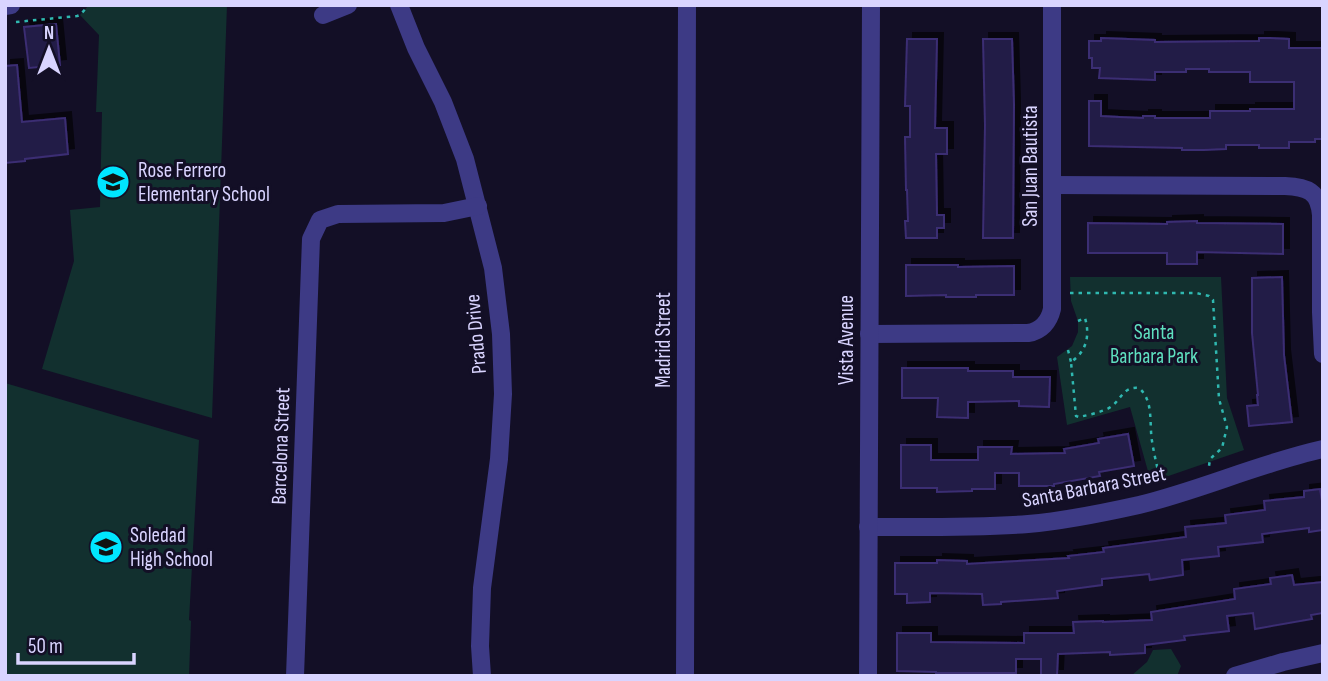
<svg xmlns="http://www.w3.org/2000/svg" width="1328" height="681" font-family="'Sofia Sans Condensed',sans-serif">
<defs>
<filter id="shadow"><feDropShadow dx="6" dy="-6" stdDeviation="0" flood-color="#0009"/></filter>
</defs>
<rect width="100%" height="100%" fill="#130f26"/>
<g fill="#12302f">
<path d="M89,5H227L212,418L42,369L74,261L70,210L100,207L102,112H96L99,35L80,15Z"/>
<path d="M1070,277H1221L1227,398L1244,450L1151,482L1130,407L1067,425L1057,357L1072,346L1078,332V321L1071,301Z"/>
<path d="M5,383L199,440L189,620L191,621L189,676H5Z"/>
<path d="M1171,649L1181,666L1177,676H1131L1147,662L1153,650Z"/>
</g>
<g fill="#241b47" stroke="#3b2d73" stroke-width="2" filter="url(#shadow)">
<path d="M56,24L60,65L29,68L24,27Z"/>
<path d="M1101,38L1155,40V42L1259,41V38H1270L1289,39V48H1323V139H1315V142H1289V148H1259V145H1226V149L1204,150H1182V148L1089,146V101H1101V116L1119,117L1143,118V116H1155V118H1210V111H1250V109H1294V82H1250V72H1209V69H1186V72H1155V80L1099,78L1100,68H1092V58H1089V41H1101Z"/>
<path d="M907,39H937L935,128H947V154H936L937,215H944V228H937V238H906L905,221H908L907,190H906L905,137H910V106H905Z"/>
<path d="M983,39H1012L1014,105L1013,238H983L985,125Z"/>
<path d="M17,65L22,122L65,118L68,154L25,159V161L5,163V66Z"/>
<path d="M1197,221V223L1283,224V254L1197,252V264H1167V253H1088V223L1167,224V222Z"/>
<path d="M906,265H958V267L1014,266V295H976V297H946V295L906,296Z"/>
<path d="M1282,277L1284,355L1292,422L1249,426L1247,406L1258,405L1257,395H1258L1252,333V278Z"/>
<path d="M902,368H968V371H1013V377H1050L1049,407L1019,406V401L968,402V418L937,417L938,398H902Z"/>
<path d="M1128,434L1134,466L1099,472L1100,476L1054,484V486H1019V473H995V489H972V491L937,492V488H901V445H931V460H978V447H1012L1011,454L1065,453L1064,449L1099,443L1098,439Z"/>
<path d="M1320,489L1323,507V530L1309,532V528L1262,534L1263,542L1218,547L1219,556L1182,560L1183,575L1150,580L1149,574L1102,579V585L1057,591L1058,598L1001,602V604L983,605L982,594L930,593V602L907,603V594H895V563H937V560L967,561V564L1069,558L1068,556L1104,552L1103,548L1186,537L1185,527L1226,523L1225,515L1265,510L1264,501L1304,497V491Z"/>
<path d="M1292,575L1294,585L1323,582V613L1311,615L1312,619L1255,629L1253,613L1227,616L1229,631L1184,636L1185,640L1145,645V653L1110,655V652L1058,654L1057,675H1041V659H1016V673H936V672L897,671V633H931V642L1024,643V633H1074L1073,622L1103,621V622L1152,620L1151,612L1235,599L1234,589L1271,584L1270,578Z"/>
</g>
<g fill="none" stroke-linecap="round" stroke-linejoin="round">
<g stroke="#2fb8b0" stroke-width="2.5" stroke-dasharray="3.5 5" stroke-linecap="butt">
<path d="M16,22L77,16L80,15L89,5"/>
<path d="M1070,293H1196L1209,296L1213,300L1219,399L1227,427L1222,448L1210,459L1209,466"/>
<path d="M1078,321L1085,318C1090,335 1087,351 1071,362L1076,416L1079,417C1088,415 1098,413 1107,409C1121,403 1121,386 1139,388C1154,401 1149,423 1152,441C1154,454 1157,466 1160,479"/>
<path d="M1068,350L1071,362"/>
</g>
<g stroke="#3d3a85" stroke-width="18">
<path d="M399,5L416,48L443,102L465,159L493,268L501,334L503,394L499,459L482,588L480,646L482,676"/>
<path d="M5,6L11,5"/>
<path d="M323,15L348,5"/>
<path d="M1052,185L1285,186C1307,187 1319,191 1321,215V312L1323,354"/>
<path d="M869,334L1028,333C1041,331 1049,322 1052,309V5"/>
<path d="M868,527C921,527 975,528 1028,524C1065,521 1103,513 1139,505C1201,490 1260,463 1323,449"/>
<path d="M295,676L311,239L320,220L338,214L444,213L478,206"/>
<path d="M685,676L687,5"/>
<path d="M868,676L871,5"/>
<path d="M1235,676L1283,662L1323,653"/>
</g>
</g>
<defs>
<symbol id="school-disc" viewBox="-11 -11 22 22"><circle r="9.5" fill="#00e5ff" stroke="#130f26"/><path d="M0-5L7-2L0 1L-7-2ZM-4 1L0 2.5L4 1V4Q0 6-4 4Z" fill="#111"/></symbol>
</defs>
<g fill-rule="evenodd">
<use href="#school-disc" x="94" y="163" width="38" height="38"/>
<use href="#school-disc" x="87" y="528" width="38" height="38"/>
</g>
<g text-anchor="middle" dominant-baseline="central" stroke-width="6" stroke-linejoin="round" paint-order="stroke">
<g font-size="21" fill="#d9d4ff" stroke="#130f26">
<text transform="translate(1030 166) rotate(-90)">San Juan Bautista</text>
<text transform="translate(476 334) rotate(-95)">Prado Drive</text>
<text transform="translate(663 340) rotate(-90)">Madrid Street</text>
<text transform="translate(846 340) rotate(-90)">Vista Avenue</text>
<text transform="translate(281 446) rotate(-88)">Barcelona Street</text>
<text transform="translate(1094 487) rotate(-11)">Santa Barbara Street</text>
</g>
<g font-size="21" fill="#d9d4ff" stroke="#130f26" text-anchor="start">
<text x="138" y="170">Rose Ferrero<tspan x="138" dy="24">Elementary School</tspan></text>
<text x="130" y="535">Soledad<tspan x="130" dy="24">High School</tspan></text>
</g>
<g font-size="21" fill="#5fe0c0" stroke="#130f26">
<text x="1154" y="332">Santa<tspan x="1154" dy="24">Barbara Park</tspan></text>
</g>
</g>
<rect width="1328" height="681" fill="none" stroke="#d9d4ff" stroke-width="14"/>
<g transform="translate(49 49)" stroke="#130f26" stroke-width="5" paint-order="stroke">
<path d="M0-5L12 26L0 18L-12 26Z" fill="#d9d4ff"/>
<text y="-10" font-size="19" font-weight="bold" text-anchor="middle" fill="#d9d4ff">N</text>
</g>
<path d="M18 653v10h116v-10" fill="none" stroke="#d9d4ff" stroke-width="3.5"/>
<text x="28" y="653" font-size="21" fill="#d9d4ff" stroke="#130f26" stroke-width="5" paint-order="stroke">50 m</text>
</svg>
